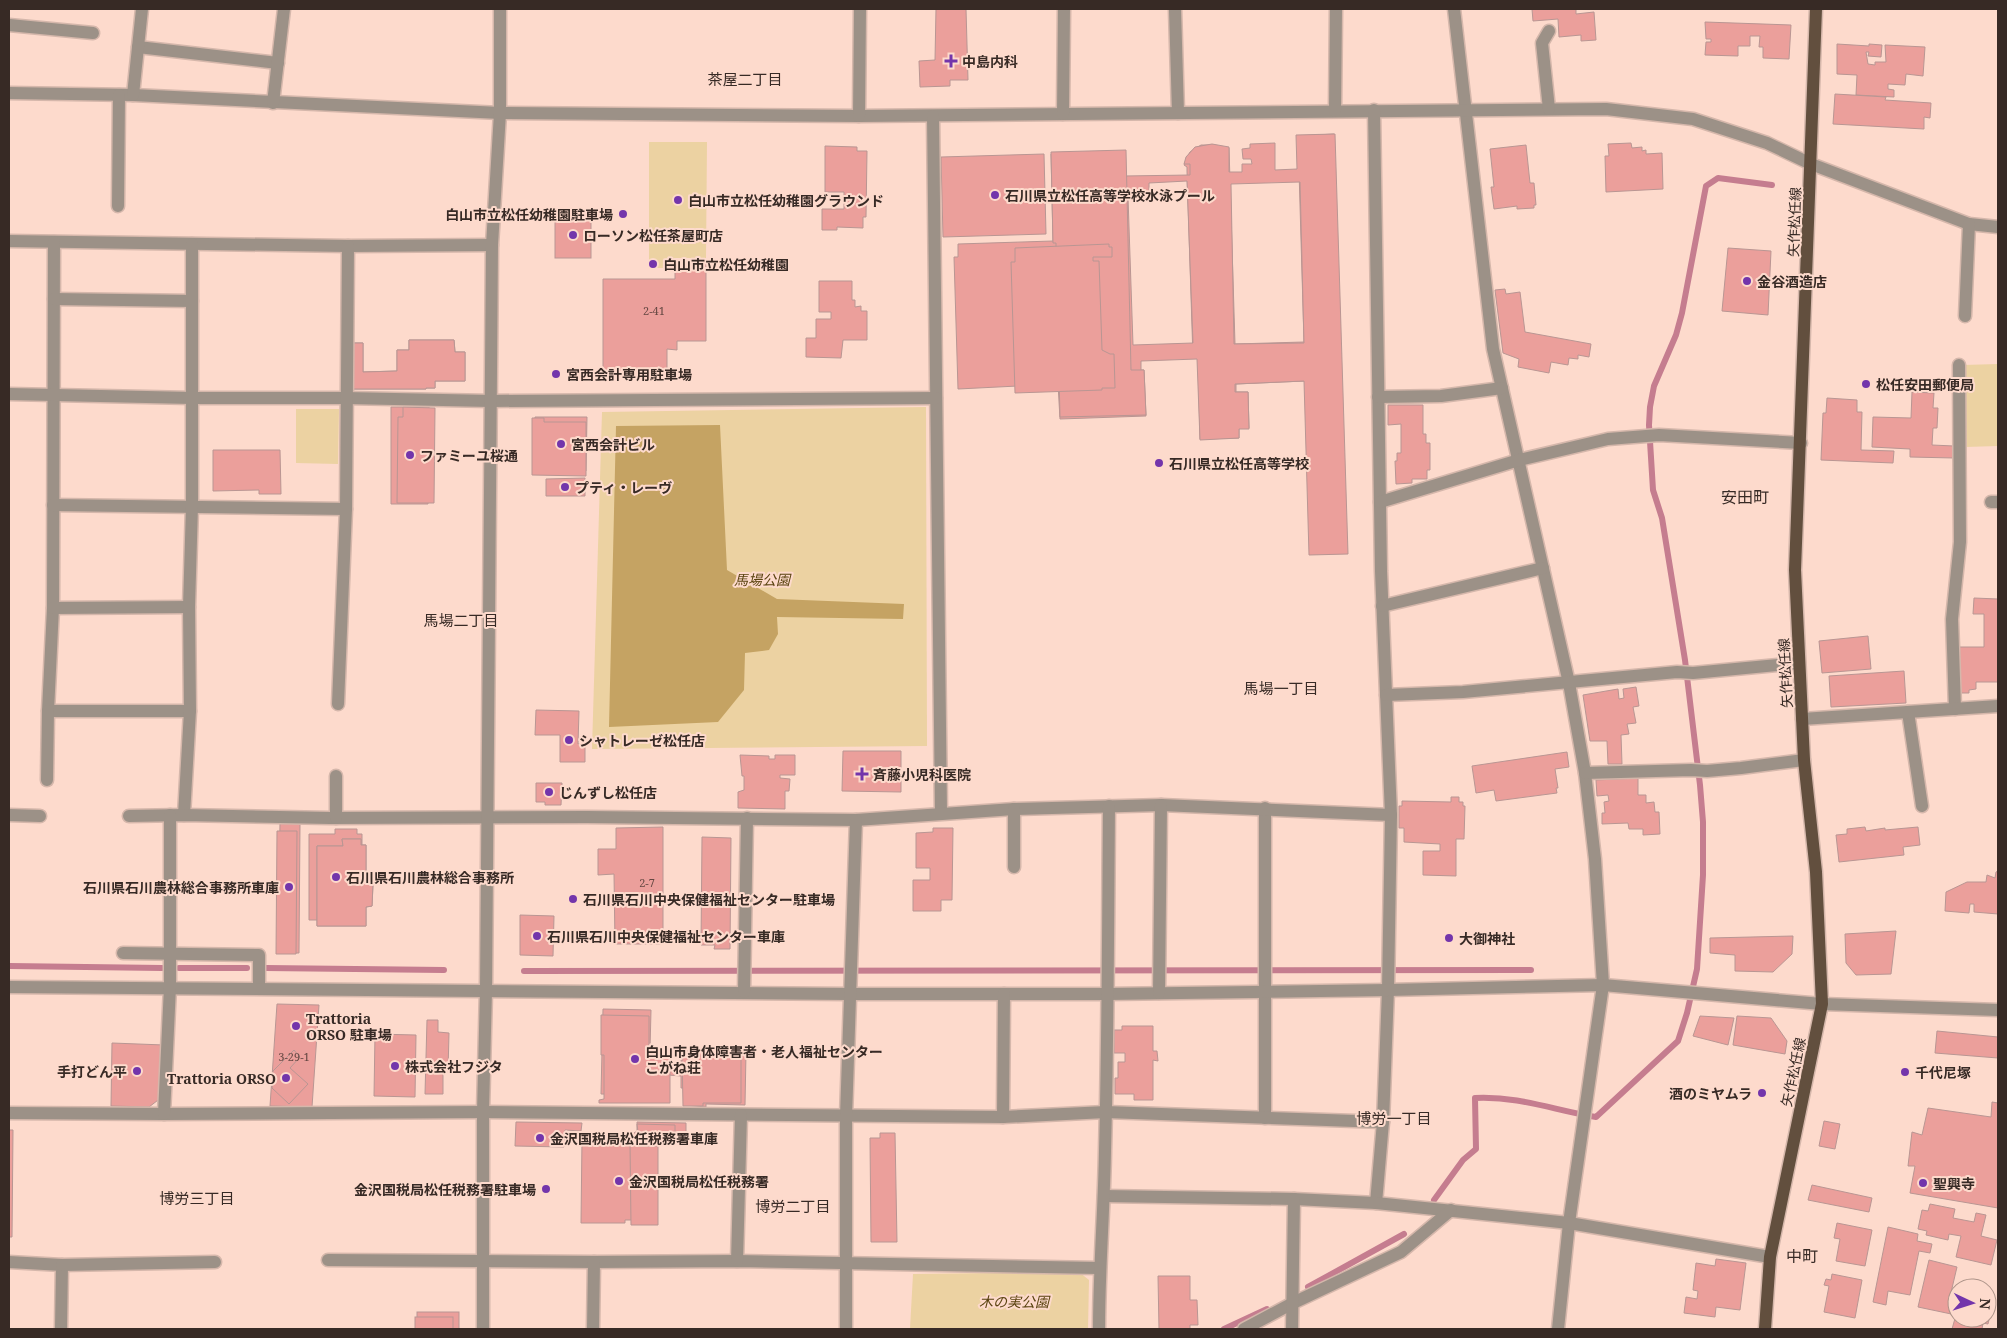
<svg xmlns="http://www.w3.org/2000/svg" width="2007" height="1338" font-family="'Noto Serif','Noto Sans JP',serif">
<rect width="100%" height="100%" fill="#fddacc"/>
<g fill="#ecd2a2">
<path d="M649,142H707L706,258H674L673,268H649Z"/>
<path d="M1998,364V446L1965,447L1963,365Z"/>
<path d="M926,407L927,746L592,749L602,412Z"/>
<path d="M296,409H339L338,464L296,463Z"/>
<path d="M1079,1272L1089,1280L1088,1329H910L913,1274Z"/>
</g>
<path fill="#c5a363" d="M720,425L727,570L777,599L904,604L903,619L777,617L778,634L769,650L745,653L744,690L718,722L609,727L616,426Z"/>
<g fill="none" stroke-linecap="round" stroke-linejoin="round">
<g stroke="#c57d8f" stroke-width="6">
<path d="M9,966L162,968"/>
<path d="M179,968H247"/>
<path d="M266,968L444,970"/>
<path d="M524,971L1531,970"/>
<path d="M1434,1200L1463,1160L1476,1149L1475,1098C1520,1096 1553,1110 1596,1117L1678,1041L1687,1013L1697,969L1703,875V822L1700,785L1685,660L1662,518L1653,490L1649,425L1650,407L1654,386L1676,335L1682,313L1706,186L1718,178L1772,185"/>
<path d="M1308,1287L1404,1234"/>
<path d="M1224,1329L1267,1309"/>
</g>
</g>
<g fill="#eb9f9b" stroke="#b99693" fill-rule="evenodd">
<path d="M936,9H966L968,80H950V86L920,87L919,61L935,60Z"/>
<path d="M1532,9H1576V14L1594,12L1596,40L1581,41V35L1559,37L1558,19L1533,21Z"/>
<path d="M1705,22L1791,25L1789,59L1763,58V47H1759L1760,36H1750V46H1738V56L1705,55L1706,42H1711V39H1706Z"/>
<path d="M1837,44L1869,46V44L1882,45L1881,57L1868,56L1869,52H1866L1868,64L1875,65V62H1886L1885,45L1925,47L1923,76L1906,74L1905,85L1888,84V89L1894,90V97L1856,95L1857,75L1837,74Z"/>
<path d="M1835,94L1886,97L1885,100L1931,103L1930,118L1924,117V129L1833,124Z"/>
<path d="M1334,134L1347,553L1310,554L1305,381L1236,384V392H1248L1249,428H1239V438L1200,439L1198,358H1193L1187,171V167L1184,165L1190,152L1201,145H1213L1224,149L1229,148L1235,344L1304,342L1298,136Z"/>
<path d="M1335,134L1348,554L1309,555L1304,381L1235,384V392H1248L1249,429H1239V438L1200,440L1197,359L1141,361V370H1144L1146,416L1060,419L1058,384L958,389L954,257H958V244L1053,241L1051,154L1124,152V176L1190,175V164H1184L1186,157L1195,147L1212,144L1229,147V172H1242V164H1252L1251,159H1243L1242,149L1250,148V144L1275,143V170L1297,169L1296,135ZM1187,181L1193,343L1133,345L1128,197H1149V183ZM1300,182L1304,343L1234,344L1231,184ZM1056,253L1059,350H1054L1047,345L1044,256H1038V254Z"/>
<path d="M1631,143L1632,148L1642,147V151L1646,150V154L1662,153L1663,189L1606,192L1605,156H1609L1608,144Z"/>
<path d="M1526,145L1530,183H1534L1536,205H1534V208L1517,209V206L1494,209L1491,187H1494L1490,149Z"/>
<path d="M825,146L857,147V151H867L866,217H863V228L837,227V230H822V209H844V192H825Z"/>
<path d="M1126,150L1131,370H1144L1146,415L1060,417L1056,253V243H1053L1051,152Z"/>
<path d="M1044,154L1046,234L943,237L941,157Z"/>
<rect x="555" y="213" width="36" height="45"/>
<path d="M1109,244V247H1112V257H1093V261H1099L1102,350L1110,354H1114L1115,388H1102V390L1015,393L1011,262H1015V248Z"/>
<path d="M1728,248L1771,251L1768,315L1722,311Z"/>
<path d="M675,261H706V341H677V350L667,349V373H603V279H675Z"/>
<path d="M819,281H852V300H855V307L861,306V311H867V340H843L841,358L806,357V338H816V319H831V312H819Z"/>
<path d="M1505,289L1506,294L1520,292L1525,332L1591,344L1589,357L1578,355V359L1569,358L1568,365L1551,362L1549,373L1518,367L1519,359L1503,353L1495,290Z"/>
<path d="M409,340H454L455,352H465V381H435V388H426V389H346L347,343H363V372L397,371V350H409Z"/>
<path d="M409,340H454L455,352H465V381H435V388H426V389H346L347,343H363V372L397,371V350H409Z"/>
<path d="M1912,392L1934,393L1933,408H1938L1937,428H1933L1932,445L1954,446V458L1910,457V449L1872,447L1873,417L1911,418Z"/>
<path d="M1827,398L1857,400V412H1862L1861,450L1894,451L1893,463L1821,460L1823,413H1826Z"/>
<path d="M1388,405H1423V434H1426V443H1430V470H1427V479H1412V483L1396,484L1395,461H1397V453H1401V424L1388,425Z"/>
<path d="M391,407H429L428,504H391Z"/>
<path d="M403,407L435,408L434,503H397L398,417H403Z"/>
<path d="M535,417H587L586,471L534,470Z"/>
<path d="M532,418H544V422H586V476L532,475Z"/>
<path d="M213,450H280L281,494H259V490L213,491Z"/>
<path d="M585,478V496H546V479Z"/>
<path d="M1974,598L1998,599V682H1976V689L1969,690V693H1959L1958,647H1984V614H1973Z"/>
<path d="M1868,636L1871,669L1822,673L1819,641Z"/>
<path d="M1904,671L1906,703L1831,707L1829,676Z"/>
<path d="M1636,687L1639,706L1633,707L1636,723L1627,724L1629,734L1621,735L1622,764H1608L1607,741H1590L1583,695L1618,689L1619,699L1624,698L1623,689Z"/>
<path d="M536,710L579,711L578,744H585V762H560V735H535Z"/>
<path d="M843,751H901V792L842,791Z"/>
<path d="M1567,752L1569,767L1555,769L1558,788H1556L1557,793L1496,801L1494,790L1476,793L1472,766Z"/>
<path d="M740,755L769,756V759H775V755H795V775H780V778L790,779L789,791H785V809L738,808V792L744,790V776H742Z"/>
<path d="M1638,778V795H1646V803L1654,802L1655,812H1659L1660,834L1643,835V829H1629L1628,823L1602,824V813H1605L1604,802L1609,801L1608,795L1597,796L1596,780Z"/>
<path d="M536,783H562L561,805H545V802H536Z"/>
<path d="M1451,797H1459V802H1463V806H1465L1464,839H1456V876L1423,875V851H1440V844L1404,842V828H1399V806H1402V801L1451,802Z"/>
<path d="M280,822H300L299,953H278Z"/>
<path d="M663,827V944H615L614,874L598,875V849H616V828Z"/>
<path d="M1865,827L1866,831L1885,828V830L1918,827L1920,845L1903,847L1904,855L1839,862L1836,835L1847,834V829Z"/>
<path d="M933,828H953L952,900H941V911H913V880H930V868H916V833L933,832Z"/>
<path d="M335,829H357V834H362V920H309V834H335Z"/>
<path d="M277,831H297L296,954H276Z"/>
<path d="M702,837L731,838L730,949H714L715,945H701Z"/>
<path d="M342,839H361V845H366V884H373L372,906L366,907V926H317V846H343Z"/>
<path d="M342,839H361V845H366V884H373L372,906L366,907V926H317V846H343Z"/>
<path d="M1998,871V914L1974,912V904H1970L1969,913L1945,911L1946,892L1967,882H1986L1987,875L1995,878L1996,872Z"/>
<path d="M520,915L554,916L553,956L520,955Z"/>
<path d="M1896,931L1891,974L1856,975L1846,963L1845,934Z"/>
<path d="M1793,936L1792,954L1773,972L1735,971V955L1710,953V938Z"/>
<path d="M277,1004L319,1005L312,1107L270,1106Z"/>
<path d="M603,1009L651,1010L650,1050H669L668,1066H681V1051L746,1052L745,1105L706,1104V1107L685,1105V1088H681V1076L668,1075V1095L601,1094Z"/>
<path d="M601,1015L649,1016V1054H670V1103H599V1100L604,1099V1055H601Z"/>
<path d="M1700,1016L1734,1018L1728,1045L1693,1036Z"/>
<path d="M1737,1016L1771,1018L1787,1041L1785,1054L1733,1045Z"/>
<path d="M427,1020H438V1032L449,1033L448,1072H443V1094H425Z"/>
<path d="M1122,1026H1153V1051H1157L1158,1061L1153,1060V1100H1134V1094H1115V1078H1118V1062H1125V1053H1114V1030H1122Z"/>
<path d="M1937,1031L1998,1037V1058L1935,1053Z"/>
<path d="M375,1034L416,1035L415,1097L374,1096Z"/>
<path d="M112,1043L164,1045L162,1097L149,1107L111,1106Z"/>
<path d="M294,1050L300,1057L290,1068L308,1084L289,1104L272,1088L273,1071Z"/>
<path d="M682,1056H741V1103H703V1106H683Z"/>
<path d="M1992,1102L1998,1103V1208L1910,1193L1915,1166H1908L1912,1132L1922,1135L1928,1108L1991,1117Z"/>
<path d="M1824,1121L1840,1124L1835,1149L1819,1146Z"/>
<path d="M516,1122L582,1123L581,1131L565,1130L564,1147L515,1146Z"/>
<path d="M637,1122L686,1123V1142L657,1141L656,1220H625V1223H581L582,1139H629L637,1133Z"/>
<path d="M637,1124L675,1125V1142L636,1141L635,1146H658V1225H631L630,1143H629V1140L635,1132H638Z"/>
<path d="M9,1130H13L12,1237H9Z"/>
<path d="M880,1133H895L897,1242H871L870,1138H880Z"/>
<path d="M1812,1185L1872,1198L1869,1212L1808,1200Z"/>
<path d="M1930,1204L1955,1209L1953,1218L1974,1222L1976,1213L1986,1215L1981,1236L1997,1240L1991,1265L1956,1257L1961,1236L1949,1234L1948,1240L1926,1235L1927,1231L1918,1229L1922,1210L1928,1211Z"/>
<path d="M1837,1223L1872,1230L1865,1266L1836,1261L1840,1239L1834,1238Z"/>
<path d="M1888,1227L1918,1234L1917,1241L1932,1244L1930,1253L1919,1251L1910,1295L1888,1291L1886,1305L1873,1302Z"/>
<path d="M1716,1259L1746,1263L1740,1310L1716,1307L1715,1317L1684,1313L1686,1297L1697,1299L1698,1291L1693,1290L1696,1263L1715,1266Z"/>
<path d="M1929,1260L1957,1267L1949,1301L1957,1303V1318H1987V1310L1991,1311L1988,1324L1983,1323L1982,1329H1952L1956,1315L1918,1307Z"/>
<path d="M1832,1274L1862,1280L1855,1318L1824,1312L1829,1286L1824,1285L1826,1279L1831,1280Z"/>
<path d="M1158,1276H1190V1300H1197L1198,1325H1190V1329H1159Z"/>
<rect x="417" y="1312" width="42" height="17"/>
<rect x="415" y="1317" width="38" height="12"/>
</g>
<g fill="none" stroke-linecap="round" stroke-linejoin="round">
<defs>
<g id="minor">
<path d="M1175,9L1178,113"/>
<path d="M1454,9L1493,349L1569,683L1585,773L1595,859L1603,985L1569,1223L1558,1329"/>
<path d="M9,25L93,33"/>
<path d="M138,47L278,63"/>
<path d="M9,93L133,95L500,113L859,116L1606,109L1693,119L1767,143L1811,164L1969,224L1998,227"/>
<path d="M133,95L142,9"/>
<path d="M273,103L284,9"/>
<path d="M1549,109L1542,43L1549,31"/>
<path d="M1374,110L1381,571L1391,815L1388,990L1383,1122L1376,1203"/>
<path d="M1335,111L1336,9"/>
<path d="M1063,114L1064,9"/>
<path d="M859,116L860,9"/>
<path d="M933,116L941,813"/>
<path d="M118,206L119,95"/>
<path d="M9,241L348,246L492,245"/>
<path d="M54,242L53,608L48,711H190"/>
<path d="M54,299L192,301"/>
<path d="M1965,316L1969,224"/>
<path d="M9,394L192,398H346L491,401L936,398"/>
<path d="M1378,397L1441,396L1502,388"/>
<path d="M1380,502L1519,460L1608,439L1659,435L1801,443"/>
<path d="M1991,502H1998"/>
<path d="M53,505L346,509"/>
<path d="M1382,606L1543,568"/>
<path d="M53,608L189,607"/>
<path d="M1386,695L1463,692L1677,672L1693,673L1799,663"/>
<path d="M338,704L346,509L348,246"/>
<path d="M1955,709L1952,619L1960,542L1959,365"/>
<path d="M1908,712L1922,806"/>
<path d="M1802,719L1998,706"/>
<path d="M1585,773L1691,770L1707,771L1741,768L1804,760"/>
<path d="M47,780L48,711"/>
<path d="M1265,808V1118"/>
<path d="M9,815L40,816"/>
<path d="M184,815L190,711L189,607L192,506V244"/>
<path d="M129,816L184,815L330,818L587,817L856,820L1014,809L1161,805L1391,815"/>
<path d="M336,818V776"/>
<path d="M1014,867V809"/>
<path d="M123,953L259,955V988"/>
<path d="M9,987L849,994H1107L1388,990L1603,985L1822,1004L1998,1010"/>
<path d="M744,992L747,818"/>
<path d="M1159,993L1161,805"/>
<path d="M9,1113L164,1114L483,1112L1003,1117L1106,1112L1383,1122"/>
<path d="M164,1114L170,987V815"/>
<path d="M1003,1117L1004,994"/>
<path d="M1104,1196L1294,1199L1376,1203L1569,1223L1770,1257"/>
<path d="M328,1260L594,1262L737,1261L1099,1268"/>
<path d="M737,1261L741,1115"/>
<path d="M9,1262L62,1265L61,1329"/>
<path d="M62,1265L215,1262"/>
<path d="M483,1329V1112L486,990L492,245L500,113V9"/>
<path d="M593,1329L594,1262"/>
<path d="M846,1329V1117L856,820"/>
<path d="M1099,1329C1099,1270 1104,1211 1105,1151C1108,1036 1108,921 1109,806"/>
<path d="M1244,1329L1293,1303L1401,1252L1451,1210"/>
<path d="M1292,1329L1294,1199"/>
</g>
<path id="major" d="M1765,1329L1770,1257L1822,1004L1816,872L1804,760L1795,570L1816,9"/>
</defs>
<use href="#minor" stroke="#d5b7ab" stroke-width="15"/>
<use href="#major" stroke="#d5b7ab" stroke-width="15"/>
<use href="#minor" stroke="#9c9187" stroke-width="12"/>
<use href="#major" stroke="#624f3e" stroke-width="12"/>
</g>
<g fill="#7335ab" stroke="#fddacc" stroke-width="2">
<path d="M948.5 53.5h5v5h5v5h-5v5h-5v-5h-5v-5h5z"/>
<circle cx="995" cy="195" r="5"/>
<circle cx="678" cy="200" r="5"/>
<circle cx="623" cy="214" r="5"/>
<circle cx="573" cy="235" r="5"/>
<circle cx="653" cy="264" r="5"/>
<circle cx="1747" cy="281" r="5"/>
<circle cx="556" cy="374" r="5"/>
<circle cx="1866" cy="384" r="5"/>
<circle cx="561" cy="444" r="5"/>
<circle cx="410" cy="455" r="5"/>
<circle cx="1159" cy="463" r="5"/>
<circle cx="565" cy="487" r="5"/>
<circle cx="569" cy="740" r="5"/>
<path d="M859.5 766.5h5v5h5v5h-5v5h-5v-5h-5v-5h5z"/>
<circle cx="549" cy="792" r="5"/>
<circle cx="336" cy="877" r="5"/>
<circle cx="289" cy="887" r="5"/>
<circle cx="573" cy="899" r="5"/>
<circle cx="537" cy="936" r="5"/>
<circle cx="1449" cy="938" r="5"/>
<circle cx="296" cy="1026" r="5"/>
<circle cx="635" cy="1059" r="5"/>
<circle cx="395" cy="1066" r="5"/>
<circle cx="137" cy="1071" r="5"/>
<circle cx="1905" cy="1072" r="5"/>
<circle cx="286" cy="1078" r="5"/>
<circle cx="1762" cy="1093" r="5"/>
<circle cx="540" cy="1138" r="5"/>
<circle cx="619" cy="1181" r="5"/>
<circle cx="1923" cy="1183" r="5"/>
<circle cx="546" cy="1189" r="5"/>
</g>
<g text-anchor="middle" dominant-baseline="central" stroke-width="4" stroke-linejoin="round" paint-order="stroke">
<g font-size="11" fill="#644742">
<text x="654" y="310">2-41</text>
<text x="647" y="882">2-7</text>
<text x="294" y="1056">3-29-1</text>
</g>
<g font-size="14" font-weight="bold" fill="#372a25" stroke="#fddacc" text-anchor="start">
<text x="962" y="61">中島内科</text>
<text x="1005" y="195">石川県立松任高等学校水泳プール</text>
<text x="688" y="200">白山市立松任幼稚園グラウンド</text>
<text x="613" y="214" text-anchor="end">白山市立松任幼稚園駐車場</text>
<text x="583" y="235">ローソン松任茶屋町店</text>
<text x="663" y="264">白山市立松任幼稚園</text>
<text x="1757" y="281">金谷酒造店</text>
<text x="566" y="374">宮西会計専用駐車場</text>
<text x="1876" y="384">松任安田郵便局</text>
<text x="571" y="444">宮西会計ビル</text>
<text x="420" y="455">ファミーユ桜通</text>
<text x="1169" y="463">石川県立松任高等学校</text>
<text x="575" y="487">プティ・レーヴ</text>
<text x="579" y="740">シャトレーゼ松任店</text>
<text x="873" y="774">斉藤小児科医院</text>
<text x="559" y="792">じんずし松任店</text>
<text x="346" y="877">石川県石川農林総合事務所</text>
<text x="279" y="887" text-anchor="end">石川県石川農林総合事務所車庫</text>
<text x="583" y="899">石川県石川中央保健福祉センター駐車場</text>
<text x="547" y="936">石川県石川中央保健福祉センター車庫</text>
<text x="1459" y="938">大御神社</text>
<text x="306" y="1018">Trattoria<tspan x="306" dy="16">ORSO 駐車場</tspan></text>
<text x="645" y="1051">白山市身体障害者・老人福祉センター<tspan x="645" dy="16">こがね荘</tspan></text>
<text x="405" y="1066">株式会社フジタ</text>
<text x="127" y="1071" text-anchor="end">手打どん平</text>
<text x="1915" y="1072">千代尼塚</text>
<text x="276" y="1078" text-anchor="end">Trattoria ORSO</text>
<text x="1752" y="1093" text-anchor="end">酒のミヤムラ</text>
<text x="550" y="1138">金沢国税局松任税務署車庫</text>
<text x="629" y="1181">金沢国税局松任税務署</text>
<text x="1933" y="1183">聖興寺</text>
<text x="536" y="1189" text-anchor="end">金沢国税局松任税務署駐車場</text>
</g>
<g font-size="14" fill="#372a25" stroke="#fddacc">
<text transform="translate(1794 222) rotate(-88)">矢作松任線</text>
<text transform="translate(1785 673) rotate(-93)">矢作松任線</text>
<text transform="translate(1793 1072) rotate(-78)">矢作松任線</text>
</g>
<g font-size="14" font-style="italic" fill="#5a4310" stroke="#fddacc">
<text x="762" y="579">馬場公園</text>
<text x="1014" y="1301">木の実公園</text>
</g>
<g font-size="15" fill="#372a25" stroke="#fddacc">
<text x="745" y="79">茶屋二丁目</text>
<text x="461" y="620">馬場二丁目</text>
<text x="1281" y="688">馬場一丁目</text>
<text x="1394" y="1118">博労一丁目</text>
<text x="197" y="1198">博労三丁目</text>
<text x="793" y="1206">博労二丁目</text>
</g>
<g font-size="16" fill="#372a25" stroke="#fddacc">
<text x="1745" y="497">安田町</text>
<text x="1802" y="1256">中町</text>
</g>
</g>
<rect width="2007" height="1338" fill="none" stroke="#372a25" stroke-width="20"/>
<g transform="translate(1972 1303) rotate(94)"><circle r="24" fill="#fddacc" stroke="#ae9489"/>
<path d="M0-4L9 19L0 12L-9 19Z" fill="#7335ab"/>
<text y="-8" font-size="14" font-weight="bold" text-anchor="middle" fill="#372a25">N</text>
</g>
</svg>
